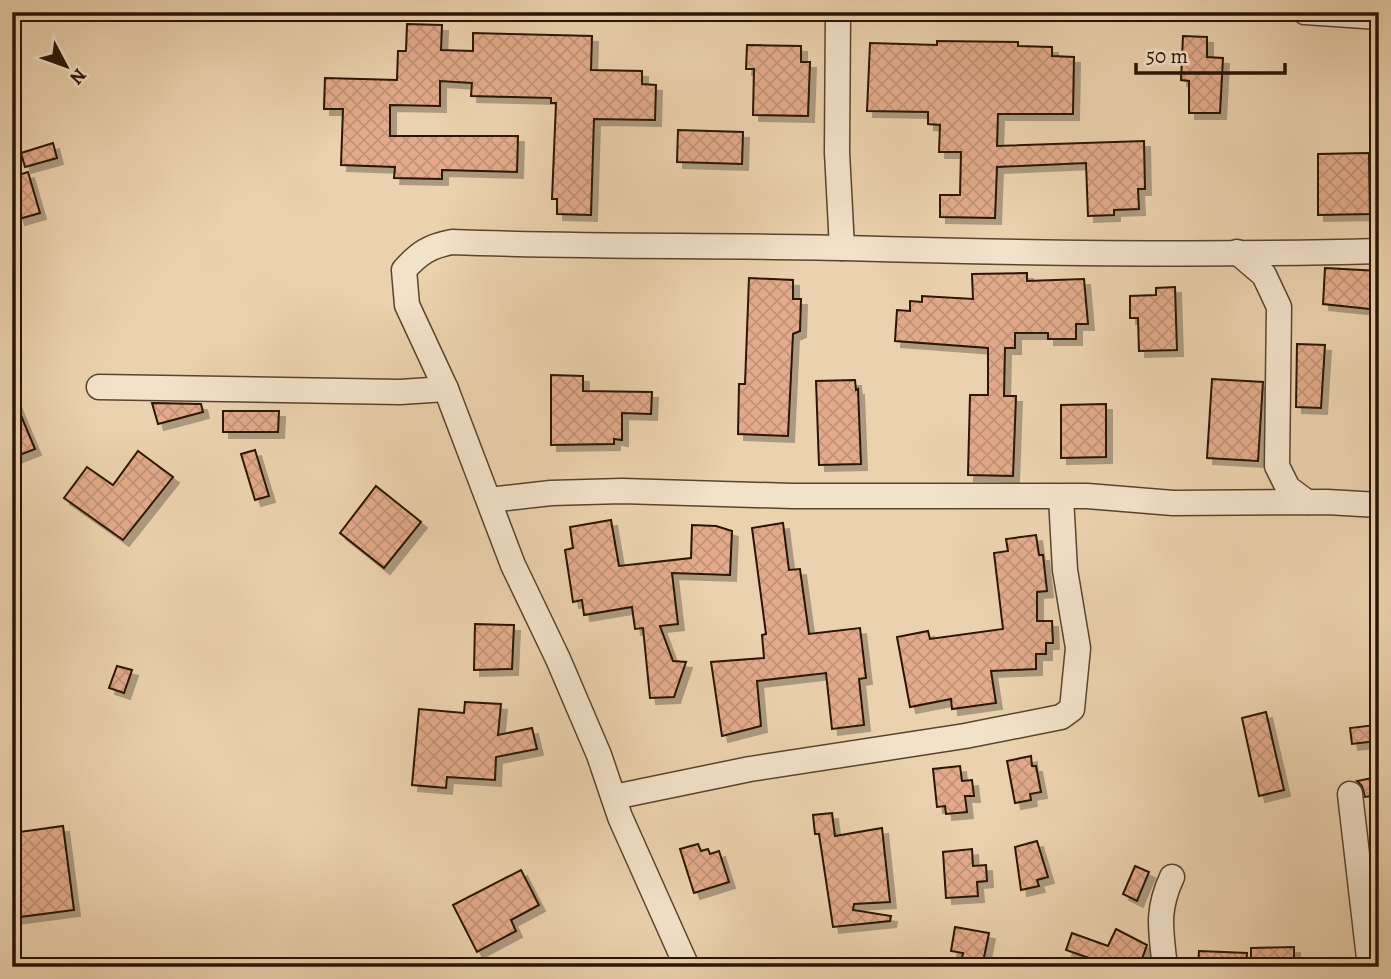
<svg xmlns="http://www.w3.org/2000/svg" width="1391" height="979" font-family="Alegreya,serif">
<defs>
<pattern id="building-cross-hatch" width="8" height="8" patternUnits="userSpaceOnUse" patternTransform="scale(1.75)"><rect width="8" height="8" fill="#e3ab8b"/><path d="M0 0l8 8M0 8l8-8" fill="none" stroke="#c39276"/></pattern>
<filter id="shadow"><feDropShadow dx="6" dy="6" stdDeviation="0" flood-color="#0004"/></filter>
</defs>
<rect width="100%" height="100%" fill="#ebd2ae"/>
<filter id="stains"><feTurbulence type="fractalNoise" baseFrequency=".00286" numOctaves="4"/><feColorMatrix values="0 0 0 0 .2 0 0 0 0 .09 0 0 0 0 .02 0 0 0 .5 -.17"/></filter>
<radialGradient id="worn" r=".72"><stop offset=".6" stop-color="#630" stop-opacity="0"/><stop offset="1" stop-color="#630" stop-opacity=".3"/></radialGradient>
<g fill="url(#building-cross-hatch)" stroke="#291402" stroke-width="2" filter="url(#shadow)">
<path d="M407,24L442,25L441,50L473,51V33L592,36L591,70L642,71V84L656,85L655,120L594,119L591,215L557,214V199H552L556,103H551V98L471,96L472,83L440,81V106L390,105V136H518L517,172L442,170V179L394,178L395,167L341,165L343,109H324L325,78L397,80L398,51H406Z"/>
<path d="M1183,36L1207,37V57L1223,58L1220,113H1189V81L1181,80Z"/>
<path d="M937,41L1018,42V46L1052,47V56L1074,57L1073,114H998L997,146L1144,141L1145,189H1138L1139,209L1114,210V215L1088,216L1086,163L997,167L995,218L940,217V195H960L961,152H939L940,125L928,124V112L867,111L870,43L937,45Z"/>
<path d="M747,45L801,46V62H810L808,116L753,115L754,69H746Z"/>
<path d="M678,130L743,132L742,164L677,162Z"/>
<path d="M53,143L57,158L25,167L21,153Z"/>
<path d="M1369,153L1370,214L1318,215V154Z"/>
<path d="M28,172L40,213L19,219L12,195V177Z"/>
<path d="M1325,268L1379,271V310L1323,304Z"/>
<path d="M1027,273V281L1084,279L1088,324H1076V339H1048V333H1015V348H1005L1004,396H1016L1013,476L968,475L970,395H988V348L895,341L897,310L910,311V301L922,302V296L973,299L972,274Z"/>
<path d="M749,278L793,280V299H801L800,331L793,334L788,436L738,434L739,384H745Z"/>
<path d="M1175,287L1177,350L1139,351L1138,318H1130V296L1156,295V288Z"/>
<path d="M1297,344L1325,345L1321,408L1296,407Z"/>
<path d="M551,375L583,376V391L652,392L651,414L622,413V440L614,439V444L551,445Z"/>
<path d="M1212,379L1263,382L1258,461L1207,458Z"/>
<path d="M855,380L856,390L858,389L861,464L819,465L816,381Z"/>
<path d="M12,394L35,449L12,458Z"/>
<path d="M152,403L201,404L203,412L158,424Z"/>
<path d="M1106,404V457L1061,458V405Z"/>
<path d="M223,411H279L278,432H223Z"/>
<path d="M255,450L269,496L255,500L241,454Z"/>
<path d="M138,451L173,477L123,540L64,498L87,467L113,485Z"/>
<path d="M376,486L421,522L384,568L340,533Z"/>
<path d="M611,520L619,566L691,558L692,525L716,526L732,531L730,575L672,573L678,624L660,626L673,661L686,662L674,697L650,698L643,628L635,629L632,607L584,615L582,600L573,602L565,550L573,548L570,527Z"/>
<path d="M783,523L789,570L800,569L809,634L860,628L866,678L859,679L864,725L832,729L826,673L757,681L761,726L722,736L711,662L764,658L762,635L766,634L752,528Z"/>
<path d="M1036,535L1039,555H1043L1047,591L1037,592V621H1052L1053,643H1046V654H1036V669L991,671L996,703L952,709L951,699L910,707L897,637L928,631L930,639L1003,629L994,553L1008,551L1006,539Z"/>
<path d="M475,624L514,625L512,669L474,670Z"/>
<path d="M117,666L132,670L124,693L109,688Z"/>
<path d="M465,702L501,704L498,735L532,728L537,749L496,757L495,780L447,777L446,788L412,785L419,709L464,713Z"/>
<path d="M1266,712L1284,790L1259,796L1242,718Z"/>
<path d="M1375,725L1376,741L1352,744L1350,728Z"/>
<path d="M1031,756L1032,766H1036L1041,792L1030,794L1031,800L1015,803L1007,761Z"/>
<path d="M960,766L962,781L972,780L974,796H965L967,812L946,814L945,806L937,807L933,769Z"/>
<path d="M1377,777L1379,795L1365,797L1362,786L1357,781Z"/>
<path d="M832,813L835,836L882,828L890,902L854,904L853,910L891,916L890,921L833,927L819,834H815L813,815Z"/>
<path d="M63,826L74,910L12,918V833Z"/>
<path d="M1037,841L1048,877L1037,880L1039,886L1021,890L1015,847Z"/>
<path d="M698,844L701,851L708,849L710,854L719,851L729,882L694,893L680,849Z"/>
<path d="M972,849L973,866L986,865L987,881L977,882L978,896L946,898L943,852Z"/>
<path d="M1135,866L1149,872L1137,901L1123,894Z"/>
<path d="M521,870L539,905L511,920L516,931L477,952L453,905Z"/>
<path d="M955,927L989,933L982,967H960L963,953L951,951Z"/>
<path d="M1116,929L1147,945L1139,967H1088L1092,959L1066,950L1072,933L1108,946Z"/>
<path d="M1294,947V967H1251V948Z"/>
<path d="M1199,951L1247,953L1246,967H1198Z"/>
</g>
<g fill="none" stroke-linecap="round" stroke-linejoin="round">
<defs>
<g id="street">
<path d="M838,12L837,152L842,248"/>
<path d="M1305,12L1379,17"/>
<path d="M1237,252L1264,275L1279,307L1277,466L1288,488L1307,502"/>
<path d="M99,387L400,392L446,389"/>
<path d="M489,500L551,493L622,491L792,496H1087L1173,503L1327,502L1379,505"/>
<path d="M1350,794L1370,967"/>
<path d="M614,797L750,769L965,736L1061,717L1072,709L1078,648L1065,570L1061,497"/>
<path d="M687,967L620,817L599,755L558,659L513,565L446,389L407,305L404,270C419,253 430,246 452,242C582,247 713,245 844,248C1022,253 1201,256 1379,251"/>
<path d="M1165,967C1161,931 1156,911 1172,877"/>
</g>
</defs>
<use href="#street" stroke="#5a442d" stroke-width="27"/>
<use href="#street" stroke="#f2e2ca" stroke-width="24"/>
</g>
<rect width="1391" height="979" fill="none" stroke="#ebd2ae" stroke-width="42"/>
<rect x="14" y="14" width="1363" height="951" fill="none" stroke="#291402" stroke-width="3.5"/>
<rect x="21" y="21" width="1349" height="937" fill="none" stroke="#291402" stroke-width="2"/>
<g transform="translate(66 66) rotate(131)" stroke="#f2e2ca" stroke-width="5" paint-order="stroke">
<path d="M0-5L12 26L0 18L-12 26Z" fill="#291402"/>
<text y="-10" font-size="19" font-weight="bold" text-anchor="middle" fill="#291402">N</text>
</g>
<path d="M1136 63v10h149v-10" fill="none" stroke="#291402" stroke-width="3.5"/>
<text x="1146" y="63" font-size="21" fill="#291402" stroke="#f2e2ca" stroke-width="5" paint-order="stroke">50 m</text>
<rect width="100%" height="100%" filter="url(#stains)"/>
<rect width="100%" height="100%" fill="url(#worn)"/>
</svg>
